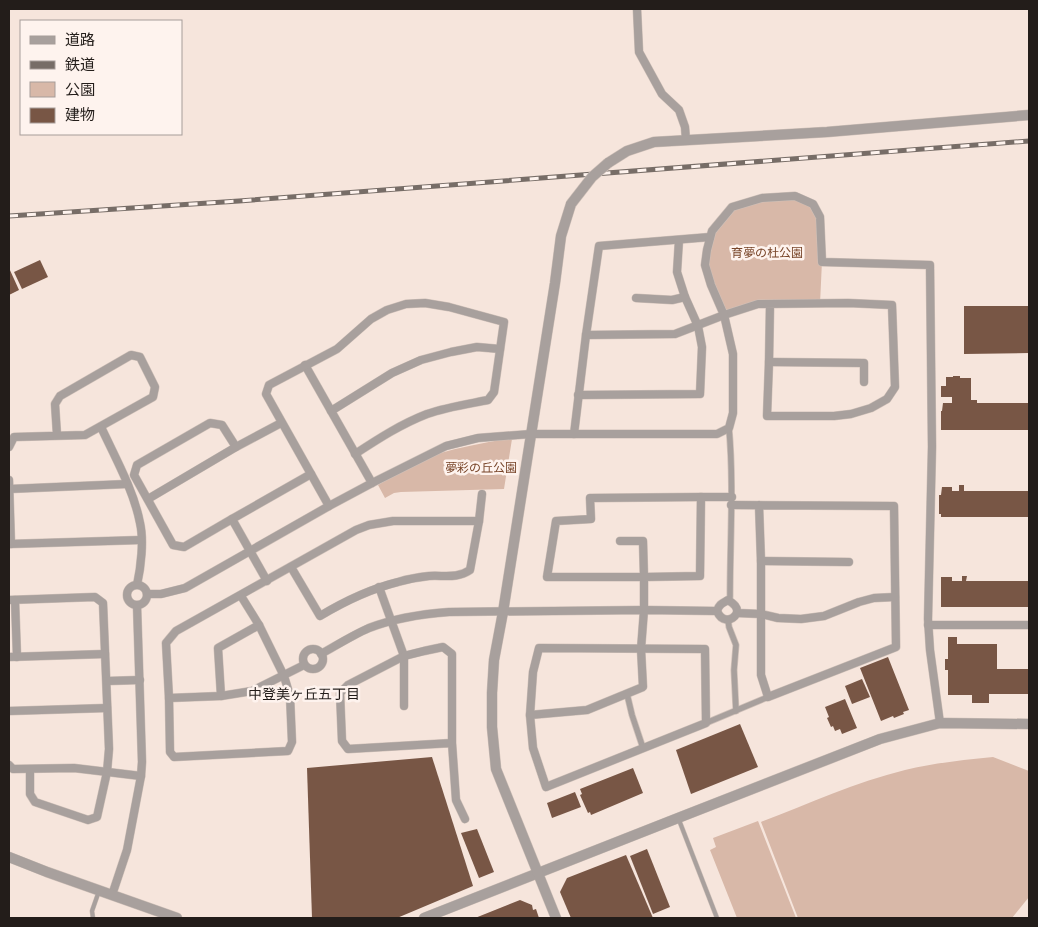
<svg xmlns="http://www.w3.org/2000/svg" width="1038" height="927" font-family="Ubuntu,'Noto Sans JP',sans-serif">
<rect width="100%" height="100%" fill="#f6e5dc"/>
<g fill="#d8b8a8">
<path d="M795,196L813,204L820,217L822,261L820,304L770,305L724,315L711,285L707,250L712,231L732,207Z"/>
<path d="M506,439H512L504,489L401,492L394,493L385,498L378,485C397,474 417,461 437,454C460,447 483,443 506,439Z"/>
<path d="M993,757L1029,771V897L1012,918H798L761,822C808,804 856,782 905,770C934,763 963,760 993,757Z"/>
<path d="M758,821L796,918H737L710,850L716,847L713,838Z"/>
</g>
<g fill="#785645">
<path d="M40,260L48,277L22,289L14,272Z"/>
<path d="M9,268L19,290L9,295Z"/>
<path d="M964,306H1029V353L964,354Z"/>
<path d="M953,376H960V378H971V400H977V403H1029V430H941V411H942L943,403H952V397H941V386H946V377H953Z"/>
<path d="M959,485H964V491H1029V517H941V514H939V495H941L942,487H952V491H959Z"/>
<path d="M962,576H967L966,581H1029V607H941V577H952V581H962Z"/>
<path d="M948,637H957V644H997V669H1028V694H989V703H972V695H948V670H945V659H948Z"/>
<path d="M888,657L909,710L903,712L904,714L894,718L893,716L881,721L860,668Z"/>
<path d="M862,679L870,697L852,704L845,686Z"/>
<path d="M845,699L857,728L842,734L840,729L835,731L833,726L831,727L827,718L829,717L825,707Z"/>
<path d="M740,724L758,767L691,794L676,750Z"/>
<path d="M432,757L473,886L397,918H312L307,768Z"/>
<path d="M633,768L643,793L591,815L590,812L588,813L580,795L582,794L580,789Z"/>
<path d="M575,792L581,807L552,818L547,803Z"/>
<path d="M477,829L494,872L479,878L461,833Z"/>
<path d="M647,849L670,907L653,914L630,856Z"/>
<path d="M626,855L653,918H571L560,892L567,878Z"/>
<path d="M520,900L532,905L533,910L536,909L539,918H475Z"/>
</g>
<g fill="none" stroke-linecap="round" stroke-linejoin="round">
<defs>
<g id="service">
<path d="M679,820L717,918"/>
<path d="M93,918L92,911L99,891"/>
</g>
<g id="pedestrian">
<path d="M728,600L730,597C730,540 734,484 729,428"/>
<path d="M728,619L729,627L736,645L734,670L736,711"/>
<path d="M627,694L632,715L643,748"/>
<path d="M706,723L768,697"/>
</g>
<g id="minor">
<path d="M637,9L639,52L662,94L679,110L685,127L686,140"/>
<path d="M636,298L672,300L685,297"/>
<path d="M586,335L675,334L724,315L758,304L848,303L892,305L895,387L887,399L871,408L851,414L834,416H767L769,362L770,305"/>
<path d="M769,362L864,363V382"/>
<path d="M305,365L372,483"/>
<path d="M578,395L700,394L702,347L698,326L685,297L677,272L679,240"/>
<path d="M331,411L392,373L421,360L451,352L477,347L500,349"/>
<path d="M101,427C115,457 134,491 140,523C144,540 141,567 137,585"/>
<path d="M574,434L586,335L599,246L710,237"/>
<path d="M9,447L14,437L85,435L153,397L155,387L140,357L131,355L60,396L55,404L57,435"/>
<path d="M236,447L222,425L210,423L137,465L134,475L173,545L184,547L232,519L267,581"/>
<path d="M9,480L11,544"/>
<path d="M9,489L127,484"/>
<path d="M148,499L236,447L281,423"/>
<path d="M731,505L894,506L896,647L768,697L761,675V561L759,505"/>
<path d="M329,506L266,394L269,385L337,349L371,319L387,310L406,304L425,303L449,307L504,322L494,392L488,400C468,404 447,407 427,414C401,424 378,439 355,454"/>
<path d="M232,519L311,474"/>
<path d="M620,541H643L644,577H547L556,521L591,519L590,498L701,497"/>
<path d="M9,544L141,540"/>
<path d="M761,561L849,562"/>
<path d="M291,567L320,616C345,601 370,589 398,582C408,579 419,577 429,576C444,575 457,579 470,570L479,521"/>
<circle cx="137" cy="595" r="10"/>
<path d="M379,587L404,656V706"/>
<path d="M147,594H161L185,588L329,506L372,483L446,446L478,438L531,434H717L729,428L733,413V354L724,315L711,285L705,265L707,250L712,231L732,207L762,198L795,196L813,204L820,217L822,262L930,265L932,447L928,619L930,650L940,723"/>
<path d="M241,596L259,625L284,676L290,696L292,742L288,751L174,757L170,752L169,698L166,643L176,631L356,530L369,525L393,521H479L482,494"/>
<path d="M9,600L95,597L103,603L109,749L107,772L97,817L88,820L35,802L30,794V770"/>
<path d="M15,600L17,657"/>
<path d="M717,611C721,621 731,623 737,613"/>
<path d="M928,625H1029"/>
<path d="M539,648L705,649L706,723L546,787L533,748L530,715L533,672Z"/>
<circle cx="313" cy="659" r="10"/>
<path d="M321,654C337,645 353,635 369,628C395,618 422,614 449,612L644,610L717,611C719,604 723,603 728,600C734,604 738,607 737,613L761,614L778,618L801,619L824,616L859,602L874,598L895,597"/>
<path d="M9,657L105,654"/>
<path d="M107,681L140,680"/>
<path d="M221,696L218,648L259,625"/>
<path d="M169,698L221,696L252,691L304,665"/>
<path d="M9,711L107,708"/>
<path d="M530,715L587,710L643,687L641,649L644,610V577L700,576L701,497H732"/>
<path d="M452,743L348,749L342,741L340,693L348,685L404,656L424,651L443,647L452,654V743L456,800L465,819"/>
<path d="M9,765L13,769L74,768L141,776"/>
<path d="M112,895L127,850L141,776L142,762L137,605"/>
</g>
<g id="tertiary">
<path d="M608,163L627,151L654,142L827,132L1029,115"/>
<path d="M9,857L47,872L177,918"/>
<path d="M424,918L678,818L880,739L940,723L1029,724"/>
<path d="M556,918L496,769L492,727V693L494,660L503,612L555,283L561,236L571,204"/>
</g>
</defs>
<use href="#service" stroke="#d0c1b9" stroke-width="5"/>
<use href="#pedestrian" stroke="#d0c1b9" stroke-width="7"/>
<use href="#minor" stroke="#d0c1b9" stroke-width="9"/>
<use href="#tertiary" stroke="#d0c1b9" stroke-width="11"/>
<use href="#service" stroke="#a8a09d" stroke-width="4"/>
<use href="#pedestrian" stroke="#a8a09d" stroke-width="5.5"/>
<use href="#minor" stroke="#a8a09d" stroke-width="8"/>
<use href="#tertiary" stroke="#a8a09d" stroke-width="10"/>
<defs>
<path id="rail" d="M9,216L239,201L1029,141"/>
</defs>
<use href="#rail" stroke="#776d67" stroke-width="5"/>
<use href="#rail" stroke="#fef3ee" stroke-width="3" stroke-dasharray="9" stroke-linecap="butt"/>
<defs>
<path id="tertiary-bridge" d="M571,204L592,177L608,163"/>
</defs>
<use href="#tertiary-bridge" stroke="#d0c1b9" stroke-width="11" stroke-linecap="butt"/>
<use href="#tertiary-bridge" stroke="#a8a09d" stroke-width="10"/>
</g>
<g text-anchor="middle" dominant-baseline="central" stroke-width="5" stroke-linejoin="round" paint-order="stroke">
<g font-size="12" fill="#784529" stroke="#fef3ee">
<text x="767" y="252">育夢の杜公園</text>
<text x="481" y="467">夢彩の丘公園</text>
</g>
<g font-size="14" fill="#231d1a" stroke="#fef3ee">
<text x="304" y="694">中登美ヶ丘五丁目</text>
</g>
</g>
<rect width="1038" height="927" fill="none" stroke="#231d1a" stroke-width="20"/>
<rect x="20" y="20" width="162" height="115" fill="#fef3ee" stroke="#a69d99"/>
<rect x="30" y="36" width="25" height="8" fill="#a8a09d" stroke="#a69d99"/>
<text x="65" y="45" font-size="15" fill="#231d1a">道路</text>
<rect x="30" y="61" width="25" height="8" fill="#776d67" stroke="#a69d99"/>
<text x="65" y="70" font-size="15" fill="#231d1a">鉄道</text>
<rect x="30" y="82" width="25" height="15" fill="#d8b8a8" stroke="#a69d99"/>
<text x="65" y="95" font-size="15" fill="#231d1a">公園</text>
<rect x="30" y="108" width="25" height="15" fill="#785645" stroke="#a69d99"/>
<text x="65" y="120" font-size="15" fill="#231d1a">建物</text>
</svg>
